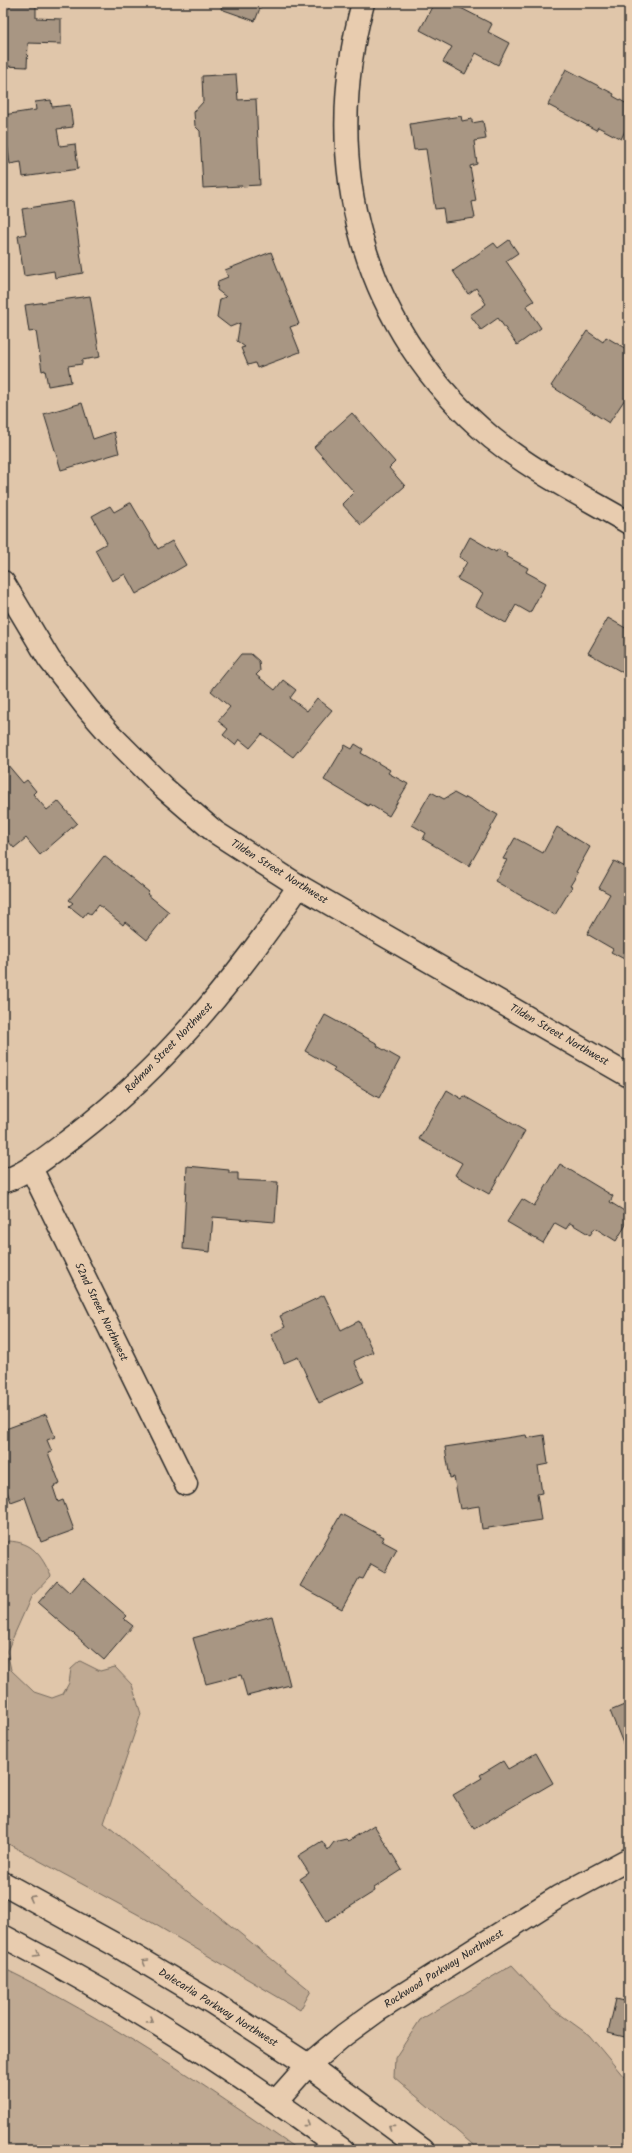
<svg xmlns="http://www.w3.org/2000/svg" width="632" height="2153" font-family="Kalam,sans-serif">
<rect width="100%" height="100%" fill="#e0c6aa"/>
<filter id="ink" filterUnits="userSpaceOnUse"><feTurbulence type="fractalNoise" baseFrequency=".025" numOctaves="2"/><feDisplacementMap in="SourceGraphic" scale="8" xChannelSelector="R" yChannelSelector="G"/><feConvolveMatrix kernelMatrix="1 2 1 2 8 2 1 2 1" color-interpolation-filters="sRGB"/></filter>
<g filter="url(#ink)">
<g fill="#bfa992" stroke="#756a5e">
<path d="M8,1541C33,1542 41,1555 51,1576L31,1597L7,1651L11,1670L34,1692L52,1698L63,1694L69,1683L71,1669L80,1661L100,1671L115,1667L132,1685L141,1714L104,1823L311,1991L300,2010L139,1915L3,1841V1600L7,1589C0,1577 0,1552 8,1541Z"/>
<path d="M512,1965L553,2009L589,2035L624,2077H629V2150H479L394,2077L395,2058L420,2020Z"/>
<path d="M3,1968C107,2019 203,2084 298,2150H3Z"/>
</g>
<g fill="#a89683" stroke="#2b2b2b">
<path d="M3,3H36V18L61,19V44L28,43L27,67L3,66Z"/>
<path d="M222,3H262L255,21L221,9Z"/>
<path d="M434,3H451L492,24L488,32L509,43L498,65L476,53L465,74L443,62L452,47L420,30Z"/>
<path d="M566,69L614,94L613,96L629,105V123L621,139L598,127L596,130L548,105Z"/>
<path d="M236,74L238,100L256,99L260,185L203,188L200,131L195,126L194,112L203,102L202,76Z"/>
<path d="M51,100L52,107L70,105L73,127L57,129L60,146L75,144L78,169L23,177L21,162L10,164L3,115L36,110L35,102Z"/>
<path d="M461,116L462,121L472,119V123L483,121L486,139L474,141L477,164L470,166L476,201L472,202L475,218L445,222L443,208L435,209L426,149L414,150L410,124Z"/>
<path d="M73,201L83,273L55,278L54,271L24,276L18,236L26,234L22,209Z"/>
<path d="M509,240L518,253L506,261L534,301L526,306L541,328L517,345L498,318L481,330L470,315L486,304L476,288L468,294L453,271L494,243L498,248Z"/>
<path d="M271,252L299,324L290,327L300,352L257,368L255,363L248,365L241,348L245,347L237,341L240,323L230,327L217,317L220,299L226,297L217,290L218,281L228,277L225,270Z"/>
<path d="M90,296L100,357L82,360V364L68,366L71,382L48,386L45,370L42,371L36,331L29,332L25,305Z"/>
<path d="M587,331L603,342L606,337L628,350L625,355L629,357V393L609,423L551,386Z"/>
<path d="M82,403L93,439L114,432L119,453L61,470L44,414Z"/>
<path d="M352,413L395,462L389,468L405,486L361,525L342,504L354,492L314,447Z"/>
<path d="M130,503H131L158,549L172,541L186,565L136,594L125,574L112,581L95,550L107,543L92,516L110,506L114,512Z"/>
<path d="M470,537L496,552L498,549L507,554L506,556L528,568L526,572L546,583L530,613L516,605L506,623L476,606L483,593L457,579L467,562L459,557Z"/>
<path d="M608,618L629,630V676L588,653Z"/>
<path d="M241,654H251L259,661L260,671L256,675L275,690L283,680L296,690L290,698L307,711L317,698L332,710L293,757L262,734L250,748L239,739L235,745L223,735L228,729L218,721L230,707L211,691Z"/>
<path d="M355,744L363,749L361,753L390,770L388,773L408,784L389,816L369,804L368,806L324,780L345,745L352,749Z"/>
<path d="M7,764L23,783L27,780L36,791L33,794L47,810L58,801L77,823L40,855L26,838L14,848L3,835V768Z"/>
<path d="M431,792L444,799L454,793L465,799L466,797L498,815L469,866L423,839L426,833L412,825Z"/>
<path d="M557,827L590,847L576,872L578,873L570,886L572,887L555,915L495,881L507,860L503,859L515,838L543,853Z"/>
<path d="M104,856L149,892L147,894L169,912L147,940L125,922L123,925L99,905L91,915L87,912L83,917L69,906L73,903L69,900Z"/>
<path d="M614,861L629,869L628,961L611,952L613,949L587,934L610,894L599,888Z"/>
<path d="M325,1015L378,1044L377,1046L400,1059L379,1098L333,1071L335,1068L305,1051Z"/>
<path d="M447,1090L462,1099L464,1096L525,1131L489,1194L455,1175L462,1163L419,1139Z"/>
<path d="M560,1164L613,1196L610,1202L629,1214V1220L616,1241L595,1228L590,1235L570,1223L566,1229L555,1223L543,1243L507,1222L522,1199L534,1206Z"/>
<path d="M187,1166L229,1170V1173H238V1180L278,1182L275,1222L213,1217L210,1252L183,1249Z"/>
<path d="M324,1295L341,1330L359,1321L373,1352L354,1361L364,1382L319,1403L298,1357L284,1363L271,1334L285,1327L280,1316Z"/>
<path d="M46,1414L55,1437L47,1440L52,1452L48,1453L60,1484L53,1487L58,1502L63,1500L74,1530L41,1542L25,1497L11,1502L3,1481V1430Z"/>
<path d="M526,1435L527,1438L544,1435L548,1464L538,1466L542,1493L537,1494L541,1520L482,1529L479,1506L460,1509L454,1477L450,1478L445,1447Z"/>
<path d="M341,1514L384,1537L382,1541L397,1549L385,1572L371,1564L363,1579L359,1578L342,1609L300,1586Z"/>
<path d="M83,1578L127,1616L124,1619L133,1626L104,1660L38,1603L57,1581L70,1593Z"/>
<path d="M272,1616L290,1685L247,1696L241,1675L206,1684L193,1638Z"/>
<path d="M629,1703V1744L624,1746L610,1711Z"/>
<path d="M536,1753L553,1783L474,1829L453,1795L482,1778L480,1775L503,1761L508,1769Z"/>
<path d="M374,1825L402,1870L374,1888L375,1891L326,1922L300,1879L309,1873L298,1856L322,1841L328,1850L334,1842L346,1839L348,1841Z"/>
<path d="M616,1999L629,2002V2038L608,2033Z"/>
</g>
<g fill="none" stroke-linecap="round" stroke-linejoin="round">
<defs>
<g id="street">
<path d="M363,3C319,164 362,329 492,438C534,472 583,496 629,523"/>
<path d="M3,582L49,659L88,709L109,733L164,788L215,832L299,886L629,1076"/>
<path d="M31,1168L186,1484"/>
<path d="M3,1182C31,1171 53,1152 77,1134C166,1065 236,979 299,886"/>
<path d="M276,2101L308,2065L344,2035L377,2011L558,1897L629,1859"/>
</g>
<g id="secondary">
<path d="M3,1883L114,1944L213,2003L308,2065L423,2150"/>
<path d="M3,1936C122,1998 235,2070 343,2150"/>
</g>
</defs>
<use href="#street" stroke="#2b2b2b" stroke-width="25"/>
<use href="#secondary" stroke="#2b2b2b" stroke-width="25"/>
<use href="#street" stroke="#e8ccaf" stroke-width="22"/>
<use href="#secondary" stroke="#e8ccaf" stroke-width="22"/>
</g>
<defs><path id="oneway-chevron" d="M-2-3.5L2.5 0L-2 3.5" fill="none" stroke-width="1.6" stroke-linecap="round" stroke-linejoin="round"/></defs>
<g stroke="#8a7c6d">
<use href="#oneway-chevron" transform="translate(32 1898) rotate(-152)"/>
<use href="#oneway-chevron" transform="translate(37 1954) rotate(30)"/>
<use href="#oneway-chevron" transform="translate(145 1962) rotate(-150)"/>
<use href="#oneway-chevron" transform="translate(150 2020) rotate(31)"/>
<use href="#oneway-chevron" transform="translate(307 2124) rotate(36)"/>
<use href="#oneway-chevron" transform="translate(391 2127) rotate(-144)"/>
</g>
</g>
<g text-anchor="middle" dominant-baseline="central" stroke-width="3" stroke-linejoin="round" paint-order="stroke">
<g font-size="11" fill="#2b2b2b" stroke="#e8ccaf">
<text transform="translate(279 872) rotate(32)">Tilden Street Northwest</text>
<text transform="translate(559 1035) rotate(30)">Tilden Street Northwest</text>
<text transform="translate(169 1048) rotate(-46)">Rodman Street Northwest</text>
<text transform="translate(101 1312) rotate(64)">52nd Street Northwest</text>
<text transform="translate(444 1969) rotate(-32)">Rockwood Parkway Northwest</text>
<text transform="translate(218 2008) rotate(32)">Dalecarlia Parkway Northwest</text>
</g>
</g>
<rect width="632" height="2153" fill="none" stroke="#e8ccaf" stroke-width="16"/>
<rect x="8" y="8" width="616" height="2137" fill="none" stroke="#2b2b2b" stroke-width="1.5" filter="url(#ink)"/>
</svg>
